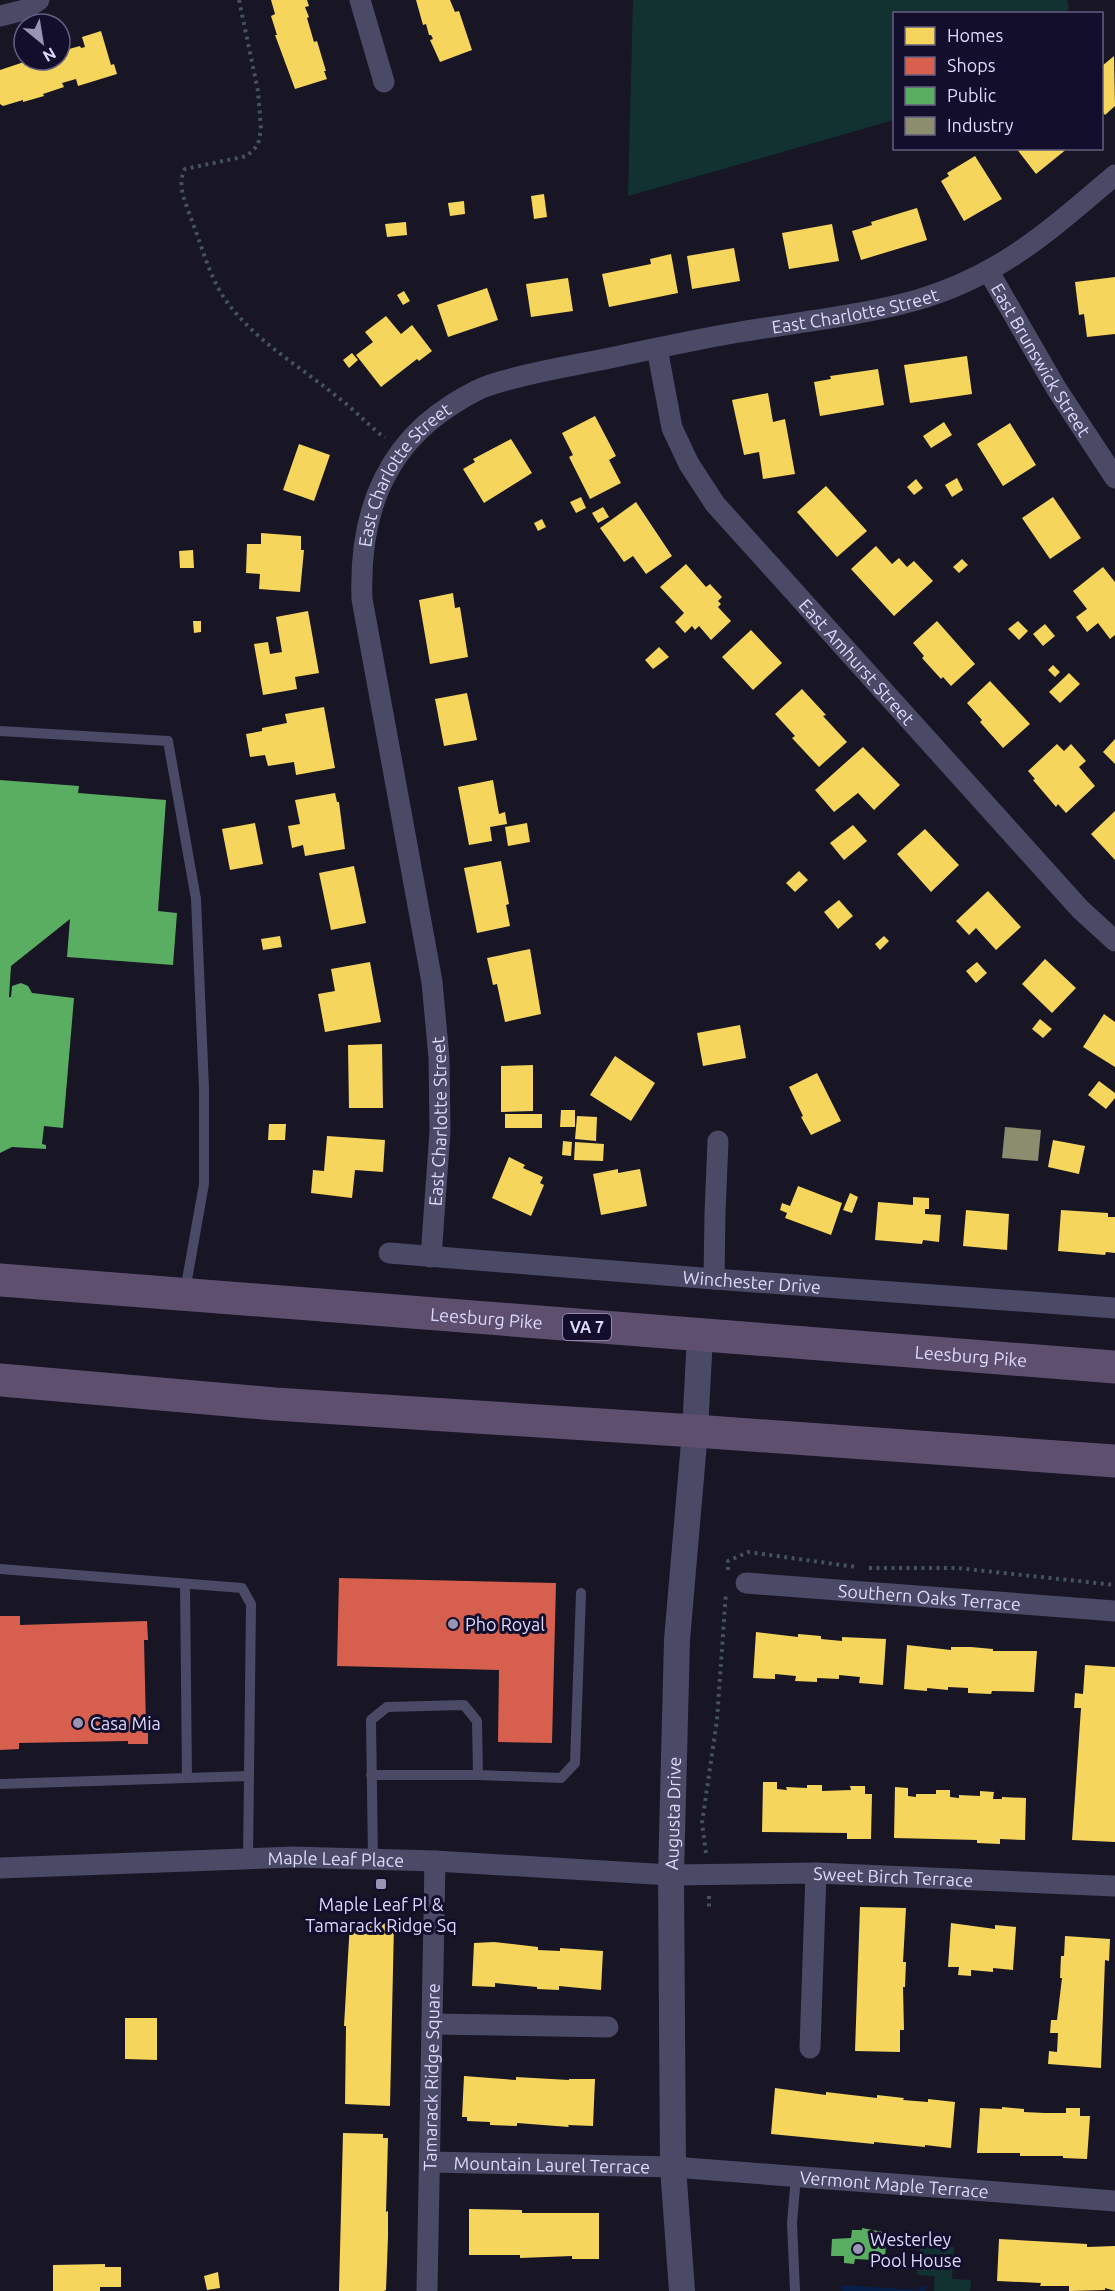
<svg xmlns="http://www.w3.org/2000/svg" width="1115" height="2291" font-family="Ubuntu,sans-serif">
<rect width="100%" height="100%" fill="#181525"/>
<g fill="#123232">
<path d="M633,0H1067L1069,9L1062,14H894V120L628,196Z"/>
<path d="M920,2244L954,2247L952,2279L971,2280L970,2291H934L935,2276L917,2275Z"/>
</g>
<path fill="#07204a" d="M842,2285L918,2290L919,2286L926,2287V2291H842Z"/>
<g fill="#f6d55c">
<path d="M271,0H307L309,6L305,7L309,17L307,18L314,42L317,41L326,71H324L327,79L295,89L275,35H277L271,16L275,14Z"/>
<path d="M416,0H450L455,12L459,11L472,50L440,62L430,40L433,39L431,35H429L426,24L423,25Z"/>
<path d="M101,31L111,65L114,64L117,74L78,86L76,79L62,83L64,87L43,94L44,96L23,102V100L3,106L0,104V70L30,60H60V48L68,46L69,49L80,46L81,48L85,47L82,37Z"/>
<path d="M1114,56L1115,106L1105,115L1102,111V66Z"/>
<path d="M1016,148H1068L1036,174Z"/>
<path d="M975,156L1002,199L964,221L941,181L949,176L947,173Z"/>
<path d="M544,194L547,217L534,219L531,196Z"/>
<path d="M464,201L465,214L450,216L448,203Z"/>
<path d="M917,208L927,240L861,260L852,231L872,225L871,222Z"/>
<path d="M406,222L407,235L387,237L385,224Z"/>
<path d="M832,224L839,261L789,269L782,233Z"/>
<path d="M734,248L740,281L692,289L687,256Z"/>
<path d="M671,254L678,293L609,307L602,274L651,264L650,259Z"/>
<path d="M1115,277V334L1087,337L1084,314L1079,315L1075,282Z"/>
<path d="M568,278L573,311L531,317L526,284Z"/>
<path d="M487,288L498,320L448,337L437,305Z"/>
<path d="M404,291L410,301L403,305L397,295Z"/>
<path d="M386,316L401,334L412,325L432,351L419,361L417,359L381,387L356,355L373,342L365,332Z"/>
<path d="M352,353L358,360L349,368L343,360Z"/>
<path d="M967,356L972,394L910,403L904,365Z"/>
<path d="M878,369L884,405L820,416L814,382L831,379L830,376Z"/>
<path d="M768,393L773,422L785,419L795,474L763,479L759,452L744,455L732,400Z"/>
<path d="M595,416L616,456L609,460L621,483L590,499L569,457L573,455L562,433Z"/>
<path d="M944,422L952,435L931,448L923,436Z"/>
<path d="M1010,423L1036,465L1003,486L977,444Z"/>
<path d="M511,439L532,473L484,503L463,469L475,462L473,459Z"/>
<path d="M299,444L330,455L314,501L283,490Z"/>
<path d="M957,478L963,490L952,497L945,485Z"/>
<path d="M916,479L923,488L914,495L907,487Z"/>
<path d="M826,486L867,531L837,557L797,512Z"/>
<path d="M581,497L586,508L576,513L570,502Z"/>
<path d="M1053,497L1081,538L1050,559L1022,518Z"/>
<path d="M636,502L672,556L646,574L633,556L624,562L600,528Z"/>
<path d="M603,507L609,517L598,523L592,513Z"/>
<path d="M542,519L546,527L538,531L534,523Z"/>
<path d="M261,533L301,536V550H304L300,592L259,589L260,574L246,573L247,544H261Z"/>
<path d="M876,546L892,564L899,558L907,567L914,561L933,581L894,616L851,569Z"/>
<path d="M193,550L194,568H180L179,551Z"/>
<path d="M962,559L968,565L959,573L953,567Z"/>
<path d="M686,564L706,587L710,584L722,597L718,601L721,604L718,607L731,621L711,640L699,626L695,630L692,626L685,633L675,622L684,613L660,587Z"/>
<path d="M1103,567L1115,582V635L1110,639L1098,623L1087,632L1076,617L1087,609L1073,591Z"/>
<path d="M453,593L455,608L460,607L468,657L430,664L419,600Z"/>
<path d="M308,611L319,673L295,677L297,689L263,695L254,644L268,642L270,654L282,652L276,617Z"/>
<path d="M193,621H201V632L194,633Z"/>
<path d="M937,621L975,664L951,686L943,677L941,679L922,658L924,656L913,643Z"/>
<path d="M1018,621L1028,631L1019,640L1008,629Z"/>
<path d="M1045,624L1055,636L1043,646L1033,634Z"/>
<path d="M751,630L782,663L753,690L722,657Z"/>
<path d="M659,647L669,657L653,669L645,660Z"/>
<path d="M1053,665L1060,672L1055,677L1048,670Z"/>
<path d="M1069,673L1080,684L1060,703L1049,692Z"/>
<path d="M990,681L1030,724L1003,748L980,722L982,720L967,703Z"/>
<path d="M802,689L826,715L823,716L847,742L819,767L792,738L795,736L775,714Z"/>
<path d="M467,693L477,740L444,746L435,699Z"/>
<path d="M324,707L335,768L296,775L294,762L268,766L265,755L250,757L246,734L262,731V728L287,723L285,714Z"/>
<path d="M1115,739V764L1103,752Z"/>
<path d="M1057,744L1064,751L1071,744L1086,761L1079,767L1095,786L1066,813L1058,804L1056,807L1033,780L1035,779L1028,771Z"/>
<path d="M863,747L900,785L874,810L858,793L834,812L815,790Z"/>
<path d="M493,780L499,814L505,812L507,824L490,827L492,841L469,845L458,787Z"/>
<path d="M335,793L337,802H339L345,849L305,856L303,845L292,848L288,826L300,824L295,800Z"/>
<path d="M1115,811V860L1091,834Z"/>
<path d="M255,823L263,864L230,870L222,829Z"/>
<path d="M527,823L530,842L508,846L505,827Z"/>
<path d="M853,825L867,841L844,860L830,843Z"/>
<path d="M925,829L959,865L931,892L897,854Z"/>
<path d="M501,861L509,904L506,905L510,926L477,933L464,868Z"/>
<path d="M354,866L366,923L331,930L319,873Z"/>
<path d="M799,871L808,880L795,892L786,883Z"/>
<path d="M988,891L1021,927L996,950L976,928L969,935L956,921Z"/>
<path d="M839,900L853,916L838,929L824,912Z"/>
<path d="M280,936L282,947L263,950L261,939Z"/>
<path d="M884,936L889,941L880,950L875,944Z"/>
<path d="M530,949L541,1014L505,1022L497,984L493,985L487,958Z"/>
<path d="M1045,959L1076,988L1052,1013L1022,984Z"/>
<path d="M370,962L381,1022L325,1032L318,994L335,991L331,969Z"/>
<path d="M977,962L987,973L976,983L966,971Z"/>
<path d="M1104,1014L1115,1022V1067L1083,1047Z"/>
<path d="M1040,1019L1052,1029L1043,1038L1032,1029Z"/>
<path d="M740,1025L746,1058L703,1066L697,1033Z"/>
<path d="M382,1044L383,1108H349L348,1045Z"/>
<path d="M615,1056L655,1083L631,1121L590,1095Z"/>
<path d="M533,1065V1111L501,1112V1066Z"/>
<path d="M817,1073L841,1121L811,1135L801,1117L803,1116L789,1087Z"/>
<path d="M1099,1081L1115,1093V1098L1106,1109L1088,1095Z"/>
<path d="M561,1110H575V1127H560Z"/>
<rect x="505" y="1114" width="37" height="14"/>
<path d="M577,1116L597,1117L596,1141L575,1139Z"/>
<path d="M269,1124H286L285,1140H268Z"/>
<path d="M327,1136L385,1140L383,1172L355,1170L352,1198L311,1193L313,1170L324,1171Z"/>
<path d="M1053,1140L1085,1146L1079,1174L1048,1167Z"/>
<path d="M563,1141L572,1142L571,1156L562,1155Z"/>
<path d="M575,1142L604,1144L603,1161L574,1160Z"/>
<path d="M509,1157L525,1165L523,1168L543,1177L540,1183L544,1185L531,1216L492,1198Z"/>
<path d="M618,1169V1173L640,1169L647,1206L601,1215L593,1174Z"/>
<path d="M798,1186L842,1203L831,1235L785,1218L787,1213L780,1210L782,1203L790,1206Z"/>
<path d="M850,1193L858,1197L852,1213L843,1210Z"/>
<path d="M913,1197L929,1198V1209H925V1214L941,1215L939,1242L923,1240L922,1244L875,1240L878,1202L913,1205Z"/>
<path d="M966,1210L1009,1214L1007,1250L963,1246Z"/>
<path d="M1061,1210L1108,1213V1217H1115V1253L1106,1252L1105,1255L1058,1251Z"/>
<path d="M756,1632L798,1637V1634L821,1636V1639L842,1641V1637L886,1639L883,1685L859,1683L860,1677L839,1675V1679L817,1678V1682L795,1681L796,1676L775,1674V1679L753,1678Z"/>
<path d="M907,1645L951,1650V1647H971L993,1649V1651H1037L1034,1692L992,1691L991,1694L968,1693V1688L948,1687V1690L927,1688V1691L904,1689Z"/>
<path d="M1085,1665L1115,1667V1842L1072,1840L1081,1708H1074L1075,1693L1083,1694Z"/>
<path d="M763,1782H777V1789L787,1790L786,1787L807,1788V1785H822V1791L851,1790L850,1786H865V1794H872L871,1839H847V1833L762,1832Z"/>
<path d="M895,1787L908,1788V1796L916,1797V1794H936V1790H950V1797L959,1798V1795L980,1796V1791L994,1792L993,1799H1002V1797L1026,1798L1025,1840L1000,1839V1844L977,1843V1840L894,1838Z"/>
<path d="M860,1907L906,1908L903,1962H906L905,1987H903L904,2030H900V2052L855,2051Z"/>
<path d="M350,1922L394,1924L390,2106L345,2104L346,2026H344Z"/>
<path d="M951,1923L995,1929V1925L1016,1927L1013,1970L993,1968V1972L971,1970V1976L958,1975L959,1967H948Z"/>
<path d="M1065,1936L1110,1939L1109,1961L1105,1960L1101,2068L1048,2064L1049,2051L1057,2052L1058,2033H1050L1051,2020H1057L1062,1978H1060L1061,1956H1064Z"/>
<path d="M494,1942L538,1947V1950L560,1951V1948L603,1951L601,1990L559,1986V1990L537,1989V1987L495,1983V1987L472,1986L474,1943Z"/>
<path d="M125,2018H157V2060L125,2059Z"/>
<path d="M464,2076L516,2080V2077L569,2080V2079H595L593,2126L568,2125L569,2127L517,2123V2126L490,2125V2122L467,2121V2117H462Z"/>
<path d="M775,2088L826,2095V2092L877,2098V2095L904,2098L903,2100L928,2102V2099L955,2102L951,2148L925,2145V2147L874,2142V2144L771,2134Z"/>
<path d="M1002,2107L1024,2109V2112L1045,2113H1066V2108H1080V2116H1090L1087,2159L1063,2158V2156H1020V2153H977L980,2108L1002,2109Z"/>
<path d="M343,2133L383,2134V2138H388L386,2212L388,2211V2237L386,2290L384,2291H339Z"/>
<path d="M469,2209L522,2210V2213H599V2259H572V2256L520,2258V2255H469Z"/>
<path d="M999,2239L1087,2244V2247L1115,2246V2291L1105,2288V2290L1069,2291V2286H1040L1041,2283L997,2281Z"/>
<path d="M105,2264V2267H121V2287H100V2291H53V2265Z"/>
<path d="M218,2272L220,2288L207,2290L204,2276Z"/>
</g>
<g fill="#d6604d">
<path d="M339,1578L556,1583L552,1743L498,1742L499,1670L337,1666Z"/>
<path d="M0,1616H20V1625L147,1621L148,1640H144L146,1725H148V1744H128V1741L19,1743V1749L0,1750Z"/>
</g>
<g fill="#5aae61">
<path d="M0,780L79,786L78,793L166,800L158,911L177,913L173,965L67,957L70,919L11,966L9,997H11L12,986L21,983L28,986L32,993L74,998L63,1128L44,1126L42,1144L46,1145V1149L12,1147L0,1153Z"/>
<path d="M862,2228L883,2232L882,2241H886L885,2260H882L881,2265L874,2264V2260L855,2259L854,2264L844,2263V2256H831L832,2239L851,2238L852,2230H862Z"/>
</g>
<path fill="#8c8c6e" d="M1005,1127L1041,1130L1038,1161L1002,1158Z"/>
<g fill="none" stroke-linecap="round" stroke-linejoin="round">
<g stroke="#435263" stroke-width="4" stroke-dasharray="3 4.5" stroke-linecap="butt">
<path d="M239,0L258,91L261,129L258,145L247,156L185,169C176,186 186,203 192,221C201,244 208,271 221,293C249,338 300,366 340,399C356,411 369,426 385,438"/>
<path d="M869,1568H957L1115,1585"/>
<path d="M728,1570V1561L748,1552L856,1567"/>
<path d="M706,1853L702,1823L717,1720L726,1592"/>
<path d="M709,1896V1907"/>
</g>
<g stroke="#4a4966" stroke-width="10">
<path d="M0,731L168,741L196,899L204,1088V1184L185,1291"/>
<path d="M0,1569L242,1588L251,1604L248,1859"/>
<path d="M185,1584L187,1778"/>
<path d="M371,1775H478L477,1721L464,1705L387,1707L371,1720L373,1859"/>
<path d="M478,1775L561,1778L575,1763L581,1593"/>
<path d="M0,1784L249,1776"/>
<path d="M795,2291L792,2223L796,2176"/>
</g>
<g stroke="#4a4966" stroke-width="21">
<path d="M360,0L384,82"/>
<path d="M0,16L24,10L39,0"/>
<path id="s1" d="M989,272L1056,388L1115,478"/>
<path id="s2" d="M657,348L672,428L689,464L715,504L1080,909L1115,941"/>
<path id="s3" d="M389,1253L714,1279L1115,1308"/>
<path id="s4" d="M431,1257L440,1131L439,1058L432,982L362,599C359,519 381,449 453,404C464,397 477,389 490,385C529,372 571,366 610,358C654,349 697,339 740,332C799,322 859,316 917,300C1002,275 1050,230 1115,175"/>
<path d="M714,1279L715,1213L718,1141"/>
<path id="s5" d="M746,1583L1115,1611"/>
<path id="s6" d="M0,1868L293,1857L435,1861L671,1875L816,1873L1115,1886"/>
<path d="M432,2024L608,2027"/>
<path d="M810,2048L816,1873"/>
<path id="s7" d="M430,2162L673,2167L1115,2201"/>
<path id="s8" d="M427,2291L435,1861"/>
</g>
<path stroke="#4a4966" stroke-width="26" id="s9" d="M682,2291L673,2167L671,1875L677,1640L695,1431L700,1336"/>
<g stroke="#5e4f6e" stroke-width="33">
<path id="s10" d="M0,1280L1115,1367"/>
<path d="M0,1380L275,1404L695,1431L1115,1461"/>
</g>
</g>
<g fill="#9894b3" stroke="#130e2c" stroke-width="2">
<circle cx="453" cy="1624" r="6"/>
<circle cx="78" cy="1723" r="6"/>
<rect x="375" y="1878" width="12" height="12" rx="3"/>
<circle cx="858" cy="2249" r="6"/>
</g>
<g text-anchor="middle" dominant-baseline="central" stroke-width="6" stroke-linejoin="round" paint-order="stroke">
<rect fill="#130e2c" stroke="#a09cc0" stroke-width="1.5" x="563" y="1314" width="48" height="26" rx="4.5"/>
<g font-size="16" font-weight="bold" fill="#ddd9ff">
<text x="587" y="1327">VA 7</text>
</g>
<g font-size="18" fill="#ddd9ff" stroke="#130e2c">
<text stroke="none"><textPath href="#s4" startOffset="1306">East Charlotte Street</textPath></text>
<text stroke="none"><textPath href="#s1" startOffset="102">East Brunswick Street</textPath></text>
<text stroke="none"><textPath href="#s4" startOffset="802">East Charlotte Street</textPath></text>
<text stroke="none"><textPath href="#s2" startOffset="381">East Amhurst Street</textPath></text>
<text stroke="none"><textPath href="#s4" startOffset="136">East Charlotte Street</textPath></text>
<text stroke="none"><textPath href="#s3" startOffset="364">Winchester Drive</textPath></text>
<text stroke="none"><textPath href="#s10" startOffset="488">Leesburg Pike</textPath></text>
<text stroke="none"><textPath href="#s10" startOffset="974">Leesburg Pike</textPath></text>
<text stroke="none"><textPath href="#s5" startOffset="184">Southern Oaks Terrace</textPath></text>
<text stroke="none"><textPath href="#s9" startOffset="478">Augusta Drive</textPath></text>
<text stroke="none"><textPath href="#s6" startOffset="336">Maple Leaf Place</textPath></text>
<text stroke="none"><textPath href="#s6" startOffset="894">Sweet Birch Terrace</textPath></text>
<text stroke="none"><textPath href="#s8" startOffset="214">Tamarack Ridge Square</textPath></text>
<text stroke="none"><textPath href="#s7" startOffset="122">Mountain Laurel Terrace</textPath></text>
<text stroke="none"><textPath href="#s7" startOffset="465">Vermont Maple Terrace</textPath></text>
</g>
<g font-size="18" fill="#ddd9ff" stroke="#130e2c" text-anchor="start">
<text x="465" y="1624">Pho Royal</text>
<text x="90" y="1723">Casa Mia</text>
<text x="381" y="1904" text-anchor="middle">Maple Leaf Pl &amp;<tspan x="381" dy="21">Tamarack Ridge Sq</tspan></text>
<text x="870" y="2239">Westerley<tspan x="870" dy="21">Pool House</tspan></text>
</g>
</g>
<rect x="893" y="12" width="210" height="138" fill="#130e2c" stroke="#645f80" stroke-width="1.5"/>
<rect x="905" y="27" width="30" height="18" fill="#f6d55c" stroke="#645f80" stroke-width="1.5"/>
<text x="947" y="42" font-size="18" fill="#ddd9ff">Homes</text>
<rect x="905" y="57" width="30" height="18" fill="#d6604d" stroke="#645f80" stroke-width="1.5"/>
<text x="947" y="72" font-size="18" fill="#ddd9ff">Shops</text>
<rect x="905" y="87" width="30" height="18" fill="#5aae61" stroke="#645f80" stroke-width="1.5"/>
<text x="947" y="102" font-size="18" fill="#ddd9ff">Public</text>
<rect x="905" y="117" width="30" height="18" fill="#8c8c6e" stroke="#645f80" stroke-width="1.5"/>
<text x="947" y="132" font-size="18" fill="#ddd9ff">Industry</text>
<g transform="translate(42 42) rotate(150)"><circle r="28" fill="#130e2c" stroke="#645f80" stroke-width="1.5"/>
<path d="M0-4.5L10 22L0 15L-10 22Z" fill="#9894b3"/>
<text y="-9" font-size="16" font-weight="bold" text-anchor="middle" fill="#ddd9ff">N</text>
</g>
</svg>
